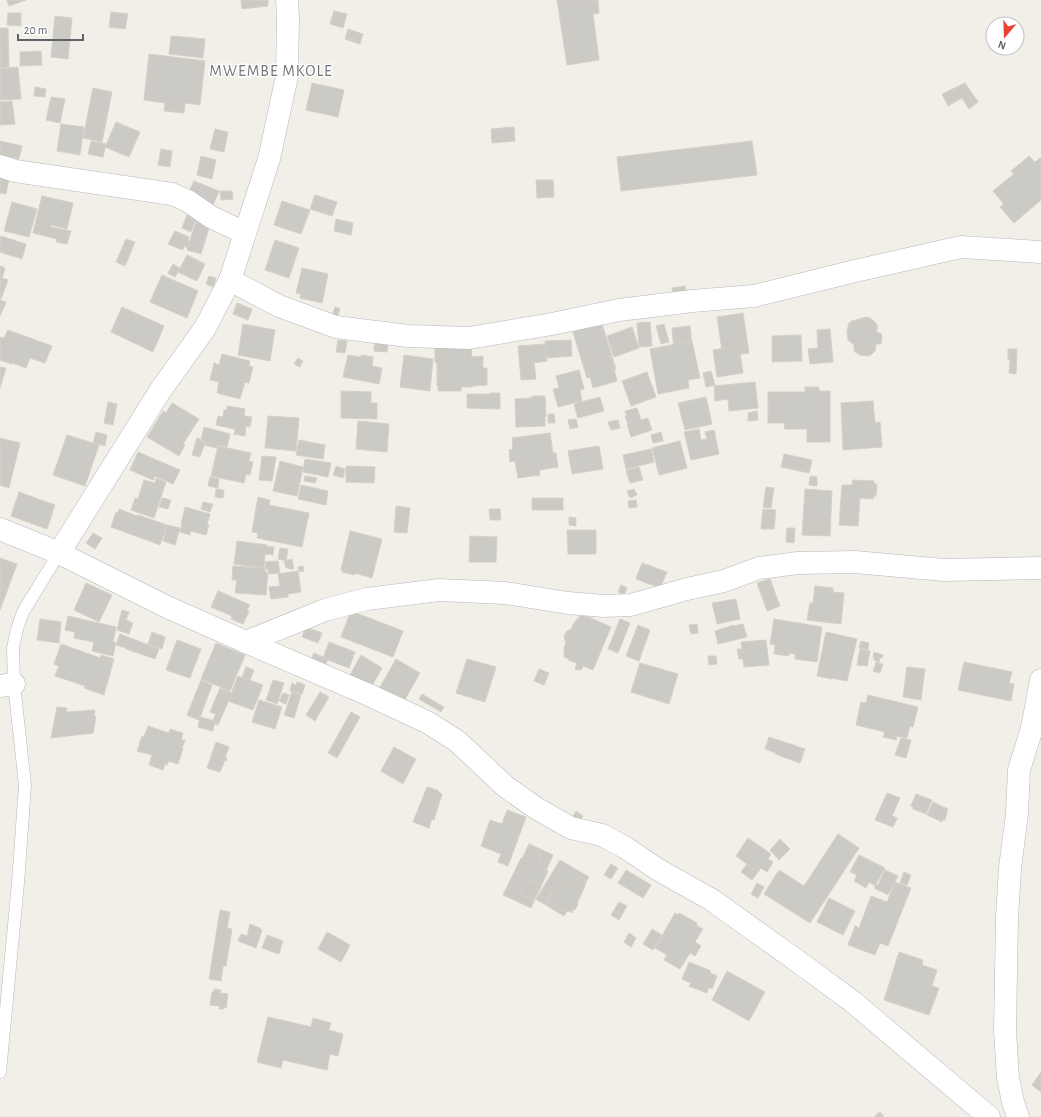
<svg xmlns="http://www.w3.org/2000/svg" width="1041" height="1117" font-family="'Alegreya Sans',sans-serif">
<rect width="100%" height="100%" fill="#f1efe8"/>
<g fill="#cccac5" stroke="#d6d1c6">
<path d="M7,0H26L9,6Z"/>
<path d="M241,0H268V6L242,9Z"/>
<path d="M557,0H598L599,13L593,14L599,60L567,65Z"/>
<path d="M334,11L347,14L343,28L330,24Z"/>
<path d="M111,12L128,14L125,29L109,27Z"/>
<path d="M8,13H21V26L7,25Z"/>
<path d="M55,16L72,18L68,59L51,57Z"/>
<path d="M0,28H8L9,67L0,68Z"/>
<path d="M348,29L363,34L360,44L345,39Z"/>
<path d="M171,36L205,39L203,58L169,54Z"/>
<path d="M41,51L42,65L20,66V52Z"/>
<path d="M149,54L205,61L200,105L185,103L184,113L164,111L165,103L144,100Z"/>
<path d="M18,67L21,99L0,100V69Z"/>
<path d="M312,83L344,90L338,117L306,110Z"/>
<path d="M965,83L978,102L969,109L962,98L948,106L942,94Z"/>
<path d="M35,87L46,89L45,97L34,96Z"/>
<path d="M93,88L112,92L102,142L83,138Z"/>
<path d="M51,97L65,99L60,123L46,120Z"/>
<path d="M12,101L15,124L0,125V102Z"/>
<path d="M116,122L140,132L129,157L105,147Z"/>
<path d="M61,124L84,127L80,155L57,151Z"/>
<path d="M514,127L515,141L492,143L491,129Z"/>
<path d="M215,129L228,132L224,152L210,149Z"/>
<path d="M0,141L22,146L19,159L0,155Z"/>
<path d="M91,141L106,144L103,157L88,154Z"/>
<path d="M752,141L757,175L621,191L617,157Z"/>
<path d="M161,149L172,151L170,167L158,165Z"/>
<path d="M201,156L216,160L212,179L197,175Z"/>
<path d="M1029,156L1035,162L1040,158L1041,159V200L1014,223L1000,207L1004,204L993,191L1014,174L1011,171Z"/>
<path d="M0,177L9,179L6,194L0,193Z"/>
<path d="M536,180H553L554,197L537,198Z"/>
<path d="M194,181L219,191L213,205L188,194Z"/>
<path d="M220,191H232L233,199L221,200Z"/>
<path d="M315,195L337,202L332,216L310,209Z"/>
<path d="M42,196L73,203L67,229L51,225V227L71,231L67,244L56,242L57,239L33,233Z"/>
<path d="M282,201L310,210L301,234L274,225Z"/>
<path d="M12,202L37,209L29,237L4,231Z"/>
<path d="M187,215L196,218L191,232L182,228Z"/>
<path d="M336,219L353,223L351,235L334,231Z"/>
<path d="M196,221L210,225L201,254L187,250Z"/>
<path d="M175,231L189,237L188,240L190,241L187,248L184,246L183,250L168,244Z"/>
<path d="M1,236L26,244L22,259L0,252V241Z"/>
<path d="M126,239L135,242L125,266L116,262Z"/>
<path d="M275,240L299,248L289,278L265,270Z"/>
<path d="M187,255L205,264L197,281L178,272Z"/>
<path d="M173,264L180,268L175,277L168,273Z"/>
<path d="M0,266L5,268L2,278L8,280L1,299H0Z"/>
<path d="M302,268L328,274L322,303L300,298L301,294L296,293Z"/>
<path d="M162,275L198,291L187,318L150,302Z"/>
<path d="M209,276L216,278L213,287L206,284Z"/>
<path d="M685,286L688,297L674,299L672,288Z"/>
<path d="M0,300L6,302L0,316Z"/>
<path d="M237,303L252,309L248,320L233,314Z"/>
<path d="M122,307L164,326L153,352L111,332Z"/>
<path d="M335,307L340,309L337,318L332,316Z"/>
<path d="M743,313L749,353L723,357L717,317Z"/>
<path d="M866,317L870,318L875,322L877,325V332L881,334L882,335L881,344H876L875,351L872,354L868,356L860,355L855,352L854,351V345L848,340L847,331L849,323L852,321Z"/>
<path d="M650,322L652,346L639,347L637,323Z"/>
<path d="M243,324L275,330L270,361L238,355Z"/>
<path d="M602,324L616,369L587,378L573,332Z"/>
<path d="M664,324L669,342L661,344L656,326Z"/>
<path d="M690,326L694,363L672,367L669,352L674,351L672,328Z"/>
<path d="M632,327L639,348L614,357L607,336Z"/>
<path d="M830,329L833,362L810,364L808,349L818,348L817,330Z"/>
<path d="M8,330L52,346L45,363L30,358L26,368L12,363V364L0,360V337L4,338Z"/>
<path d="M375,335L389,336L387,352L374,351Z"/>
<path d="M801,335L802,361L772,362V336Z"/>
<path d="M338,340L347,341L345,353L336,352Z"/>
<path d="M571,340L572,356L546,358L545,341Z"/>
<path d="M692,341L700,378L688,380L689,388L658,394L650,349Z"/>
<path d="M545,344L547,361L534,363L536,379L521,380L518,346Z"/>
<path d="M739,346L743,373L717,377L713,350Z"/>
<path d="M435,347H471L472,357L483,356V368H487V385L473,386L472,387H461V391H438V386H437V363H435Z"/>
<path d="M1008,349H1017L1016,374L1009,373L1010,360L1008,359Z"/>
<path d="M222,354L250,361L249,366L253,367L249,383L245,382L240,399L217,393L219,382L210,380L214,363L219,365Z"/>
<path d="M348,355L361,357V355L373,357L372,366L382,368L379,384L343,377Z"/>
<path d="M404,355L433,359L430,391L400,387Z"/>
<path d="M611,356L617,381L593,388L586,363Z"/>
<path d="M298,358L303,361L300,367L294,364Z"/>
<path d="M0,367L6,368L0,388Z"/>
<path d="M579,370L584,389L580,390L582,401L558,407L553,389L559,388L556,376Z"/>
<path d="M711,371L715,385L706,387L703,373Z"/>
<path d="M647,372L656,397L631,406L622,381Z"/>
<path d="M755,382L758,408L729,411L728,399L715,401L714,386Z"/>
<path d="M805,387H819V391H830V442H807V429H784L785,423H768V392H805Z"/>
<path d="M341,391L371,392V403H377V419L341,418Z"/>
<path d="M490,393H500V409L467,408V394H490Z"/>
<path d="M532,396H545L546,417H545V426L516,427L515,399L532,398Z"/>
<path d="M600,397L604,411L578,418L574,404Z"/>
<path d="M706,397L712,424L685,430L678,403Z"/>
<path d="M873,401L875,423L880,422L882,447L843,450L841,403Z"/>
<path d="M108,402L117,404L113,425L104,423Z"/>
<path d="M172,403L199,419L183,444L185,445L179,456L147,437L163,411L166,413Z"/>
<path d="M227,406L245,409L244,416L252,417L250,427L246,426L245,436L234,434L235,429L216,425L218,416L223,417L224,410H227Z"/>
<path d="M637,408L641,420L648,418L652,430L631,437L627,424H628L625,416H627L625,411Z"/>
<path d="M757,411L758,420L748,421V413Z"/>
<path d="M548,414H554L555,423H548Z"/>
<path d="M268,416L299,418L296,451L265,448Z"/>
<path d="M576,419L578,427L570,429L568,420Z"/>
<path d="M618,420L620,428L611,430L608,422Z"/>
<path d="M358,421L389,424L387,452L356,449Z"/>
<path d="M204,427L230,434L227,447L217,445V448L204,445L205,442L201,441Z"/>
<path d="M699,429L701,440L707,439L705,432L714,430L719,454L691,460L684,432Z"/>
<path d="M96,432L107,435L105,446L93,443Z"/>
<path d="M661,432L663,441L653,443L651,435Z"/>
<path d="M550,433L553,453H556L558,467L539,470L540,475L518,478L515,461L510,462L509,450L513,449L512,438Z"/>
<path d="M67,435L99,445L85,486L53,475Z"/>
<path d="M0,438L20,443L9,488L0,485L1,478H0Z"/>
<path d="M197,438L200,439V441L205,443L200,457L192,455Z"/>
<path d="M299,440L325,445L323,459L296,455Z"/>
<path d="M680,441L687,468L659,475L652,448Z"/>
<path d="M218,446L251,453L249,461L253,462L250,475L246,474L244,483L211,476Z"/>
<path d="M599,446L603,469L572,474L568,451Z"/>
<path d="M651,449L654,462L626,469L623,455Z"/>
<path d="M138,452L180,470L173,484L155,476L153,480L130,470Z"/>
<path d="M784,454L812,460L809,473L781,467Z"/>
<path d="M262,456L276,457L272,481L259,480Z"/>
<path d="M305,459L331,463L328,477L303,472Z"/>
<path d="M280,461L303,467L297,496L273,491Z"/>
<path d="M336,466L345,469L343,478L333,475Z"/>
<path d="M346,466L375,467L374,483L346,482Z"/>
<path d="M639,467L643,480L630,483L626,470Z"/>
<path d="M305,476L317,478L315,483L304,481Z"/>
<path d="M810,476L817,477V486L809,485Z"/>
<path d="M210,477L219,479L218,488L208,486Z"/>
<path d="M156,478L166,482L154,518L131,510L135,498L138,499L144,480L155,483Z"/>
<path d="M853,480L874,481V484H877L876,496H874L873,499L860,498L858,526L839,525L842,485H852Z"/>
<path d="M301,485L328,491L326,505L298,499Z"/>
<path d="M766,487L774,488L771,508L763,507Z"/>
<path d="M216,489L224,490L223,498L215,497Z"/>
<path d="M634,489L637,495L630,498L627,491Z"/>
<path d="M805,489L832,491L830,536L802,535Z"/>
<path d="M19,492L55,505L47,529L11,516Z"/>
<path d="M258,497L270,500L269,505L309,513L302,547L257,538L258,533L252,532Z"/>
<path d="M162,498L171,500L168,509L159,507Z"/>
<rect x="532" y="498" width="31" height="12"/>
<path d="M636,500L637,507L629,508L628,501Z"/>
<path d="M203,502L213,504L210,512L201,509Z"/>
<path d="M396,506L410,508L407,533L394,532Z"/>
<path d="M185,507L210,514L207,525H209L206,535L190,531V535L180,532L182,524H181Z"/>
<path d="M119,509L137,516L138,515L167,525L160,545L111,527L116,512L118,513Z"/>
<path d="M489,509H500L501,520H490Z"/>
<path d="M763,509L776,510L774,529H761Z"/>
<path d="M569,517L576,518V526L569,525Z"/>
<path d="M167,525L180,528L175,545L163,541Z"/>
<path d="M787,528H795L794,543L786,542Z"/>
<path d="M567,530H596V554H568Z"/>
<path d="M350,531L382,539L372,578L355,573V575L342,572V570H341Z"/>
<path d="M93,533L102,538L95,549L86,543Z"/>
<path d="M470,536L497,537L496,562H469Z"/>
<path d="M237,541L267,545L266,546L274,547L273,555L265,554L264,568L234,564Z"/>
<path d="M280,548L288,549L286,561L278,559Z"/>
<path d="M0,558L17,564L0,610Z"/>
<path d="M292,559L294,569H289V567L286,568L284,561Z"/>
<path d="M278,561L280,573L269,574L268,569H266L265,562Z"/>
<path d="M642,563L667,572L660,588L636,579Z"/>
<path d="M233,566L265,568V572H268L266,595L235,593L237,580H232Z"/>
<path d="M303,566L304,571L299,572L298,567Z"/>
<path d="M298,571L301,592L288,594V597L271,599L269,587L280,586L278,574Z"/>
<path d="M770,579L780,606L767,611L757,583Z"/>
<path d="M86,583L112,595L99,622L74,610Z"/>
<path d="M621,585L627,588L624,595L618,592Z"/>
<path d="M815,586L833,588V592L844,593L841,624L807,620L810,603H813Z"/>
<path d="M218,591L250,605L247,610L249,611L243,624L231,619L232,616L211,607Z"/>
<path d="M736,599L740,619L717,624L712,603Z"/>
<path d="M122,610L129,612L126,620L133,623L129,634L117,630Z"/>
<path d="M351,611L403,631L393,657L341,637Z"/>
<path d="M581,615L586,617V616L611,627L593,670L583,666L581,670L575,669L577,663L568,660L569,659L564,657V648L566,642L564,638L565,634L567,631L571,629L574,623Z"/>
<path d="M68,616L116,627L113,642H116L113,656L92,651L94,642L74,638L75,632L65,630Z"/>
<path d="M40,619L61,622L59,643L37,640Z"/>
<path d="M620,619L630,623L618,653L608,649Z"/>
<path d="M774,619L822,627L817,662L795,659V654L789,653V656L774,654L775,645L770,644Z"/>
<path d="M697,624L698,633L691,634L689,625Z"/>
<path d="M743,624L747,637L718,644L715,631L734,625V626Z"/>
<path d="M638,625L650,630L639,661L626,656Z"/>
<path d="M306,627L322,633L318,643L302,637Z"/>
<path d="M152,632L165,637L162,649L148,644Z"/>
<path d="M826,632L857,639L847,681L832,678V679L817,676Z"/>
<path d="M120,634L159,649L155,659L126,649V648L116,645Z"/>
<path d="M177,640L201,649L190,678L166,670Z"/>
<path d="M766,640L769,665L744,667L743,659H739L737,649H742L741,642Z"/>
<path d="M861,641L869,643L868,650L859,648Z"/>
<path d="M329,642L355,652L349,668L323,658Z"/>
<path d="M216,643L245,655L230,691L201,679Z"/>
<path d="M61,644L100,658L101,655L114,659L104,695L84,688L85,686L55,676L59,666L54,664Z"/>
<path d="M860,649L870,651L867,666L857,665Z"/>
<path d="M874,652L883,655L882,658H880L879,662L874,660V657H873Z"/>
<path d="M314,653L328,659L324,669L309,663Z"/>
<path d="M361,655L382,668L370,689L349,677Z"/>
<path d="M708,656H716L717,664L709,665Z"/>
<path d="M396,659L420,673L403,703L379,689Z"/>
<path d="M467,659L496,667L485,702L456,693Z"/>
<path d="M876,662L883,664L880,673L873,671Z"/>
<path d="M964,662L1012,672L1009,683L1014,684L1011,701L958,690Z"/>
<path d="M640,663L678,674L669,704L631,692Z"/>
<path d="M246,667L254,670L249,683L241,680Z"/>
<path d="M907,667L925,669L921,700L903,697Z"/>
<path d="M539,669L549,673L544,685L534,681Z"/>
<path d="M238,676L263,685L253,710L228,701Z"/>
<path d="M201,680L212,685L199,720L187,715Z"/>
<path d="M273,680L284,683L277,704L266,700Z"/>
<path d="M297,682L305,685L302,694L290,691L292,683L296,685Z"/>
<path d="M220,688L232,693L218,725L215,724L216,722L213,720L216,714L210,712Z"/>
<path d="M292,692L301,695L294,718L284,715Z"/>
<path d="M320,692L329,697L315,721L306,715Z"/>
<path d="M283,693L289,695L286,704L279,701Z"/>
<path d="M422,694L444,707L441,712L419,699Z"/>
<path d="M868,695L918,707L913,727L910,726L907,738L897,736L896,740L883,737L885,732L856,725L861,702L866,703Z"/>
<path d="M259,700L282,707L275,729L252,722Z"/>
<path d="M57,707L67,708L66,712L95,710L94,716L96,717L93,733L51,738Z"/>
<path d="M351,712L360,717L337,758L328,753Z"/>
<path d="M200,717L215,721L213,731L198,727Z"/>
<path d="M148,726L169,733L170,729L183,733L181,740H185L182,748L183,749L178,764L169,761L167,765L165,764L163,770L149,765L152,755L137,751L142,736L144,737Z"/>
<path d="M769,737L805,749L800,763L775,754L776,753L765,749Z"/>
<path d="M901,738L911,740L906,758L895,755Z"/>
<path d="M216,742L229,747L225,758H227L226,761L225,760L220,772L207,768Z"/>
<path d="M394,747L416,759L403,784L381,771Z"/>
<path d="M427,787L428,788V787L439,791L438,792L442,794L434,820L432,819L429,828L413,822Z"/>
<path d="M887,793L900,798L892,816L897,818L893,827L875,820Z"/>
<path d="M916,794L932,800L926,814L913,809V807L911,806Z"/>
<path d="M933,802L948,809L945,820L943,819L942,822L927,815Z"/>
<path d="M507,810L526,817L508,866L498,862L501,854L481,846L490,820L502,824Z"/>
<path d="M576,811L583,816L580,821L571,820Z"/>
<path d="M838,834L859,848L810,923L764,894L779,870L804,886Z"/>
<path d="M748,838L771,854L768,859L773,862L767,872L761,868L758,872L736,856Z"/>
<path d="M780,839L790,849L779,860L770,850Z"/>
<path d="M529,844L553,855L540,884L524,876L535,853L527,849Z"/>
<path d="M528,846L540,852L538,857L541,858L537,866L548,871L531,908L503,895L521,858L522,859Z"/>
<path d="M859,855L885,868L875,886L869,882L866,888L854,881L857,875L850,872Z"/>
<path d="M560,860L589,877L564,916L536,899Z"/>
<path d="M611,864L618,868L611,879L604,875Z"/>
<path d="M747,864L758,872L752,880L741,872Z"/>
<path d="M626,870L651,885L643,898L618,883Z"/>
<path d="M885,870L898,876L888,895L874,888L877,884L878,885Z"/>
<path d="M904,872L911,875L907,885L900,883Z"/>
<path d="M574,877L586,883L577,904H578L575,910L573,909L572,913L564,909L563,911L553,906L554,905L547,902L555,887L561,890L565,883L570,886Z"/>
<path d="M525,879L539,884L533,900L519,894Z"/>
<path d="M895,882L911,888L888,946L880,943L875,955L848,945L855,926L859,928L871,896L887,902Z"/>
<path d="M757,883L764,887L758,898L751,894Z"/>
<path d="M543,888L551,891L549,899L540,896Z"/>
<path d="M829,898L855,911L843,935L817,922Z"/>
<path d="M619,902L627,906L619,920L611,915Z"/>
<path d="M220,910L230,912L227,928L232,929L226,966H223L221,981L209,979Z"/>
<path d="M675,913L678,915L679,913L697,923L696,925L703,929L695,942L701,946L695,956L690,953L680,969L664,960L667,955L655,948Z"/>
<path d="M250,924L260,928V929L262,930L256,948L238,941L241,934L247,936Z"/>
<path d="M652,929L662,935L653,950L643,944Z"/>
<path d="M327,932L350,945L341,962L318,949Z"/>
<path d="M629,933L636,938L631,947L624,942Z"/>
<path d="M267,935L283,941L279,954L262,948Z"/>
<path d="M899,952L923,960L922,965L937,970L932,986L939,988L929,1015L884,1000Z"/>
<path d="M689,962L711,971L710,973L717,976L712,989L709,987L707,993L689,986L691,983L682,979Z"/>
<path d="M727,971L765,992L749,1021L712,1000Z"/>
<path d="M214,989L221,990L220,993L228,994L226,1008L224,1007V1009H219L220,1006L210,1005L212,992H214Z"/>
<path d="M268,1017L311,1027L313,1018L331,1023L329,1030L343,1034L338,1056L330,1054L327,1070L283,1060L281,1068L257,1062Z"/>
<path d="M1041,1072V1092L1032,1085Z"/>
<path d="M880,1112L884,1117H874Z"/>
</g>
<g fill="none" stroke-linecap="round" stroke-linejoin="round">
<defs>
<path id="service" d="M0,1072L18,883L25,785L14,684L13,648L17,629L23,612L59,553"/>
<g id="minor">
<path d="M0,166L15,171L172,194L188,201L211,217L245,233"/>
<path d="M230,280L279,306L336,327L408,336L469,338L552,324L619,310L692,301L754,296L855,271L961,247L1041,252"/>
<path d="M0,529L59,553L167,607L246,642L369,695L427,722L457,741L506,787L536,808L571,828L602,835L626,848L657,869L712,900L807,968L853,1002L989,1117"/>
<path d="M59,553L160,391L205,328L230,280L269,159L287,76L288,17L287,0"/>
<path d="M246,642L325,610L367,599L439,590L505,593L568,603L604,606L631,605L687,589L724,581L759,568L798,563L855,562L944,570L1041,568"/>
<path d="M0,686L14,684"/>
<path d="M1018,1117L1013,1102L1008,1078L1005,1031L1007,917L1010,868L1017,814L1019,770L1032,728L1041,680"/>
</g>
</defs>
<use href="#service" stroke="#b5b8bc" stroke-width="13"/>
<use href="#minor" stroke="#b5b8bc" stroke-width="23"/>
<use href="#service" stroke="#fff" stroke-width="12"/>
<use href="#minor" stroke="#fff" stroke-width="22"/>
</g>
<g text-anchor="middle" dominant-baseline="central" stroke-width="3" stroke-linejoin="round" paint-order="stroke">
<g font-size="16" letter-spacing="1" fill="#70757a" stroke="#fff">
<text x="271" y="71">MWEMBE MKOLE</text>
</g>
</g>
<g transform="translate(1005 36) rotate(199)"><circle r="19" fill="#ffffff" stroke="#bfc1c3"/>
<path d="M0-3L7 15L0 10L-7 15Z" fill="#ea4335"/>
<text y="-6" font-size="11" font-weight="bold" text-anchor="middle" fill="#5f6368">N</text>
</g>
<path d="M18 34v6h65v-6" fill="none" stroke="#5f6368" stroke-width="2"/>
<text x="24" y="34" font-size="12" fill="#5f6368" stroke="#ffffff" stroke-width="3" paint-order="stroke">20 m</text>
</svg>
